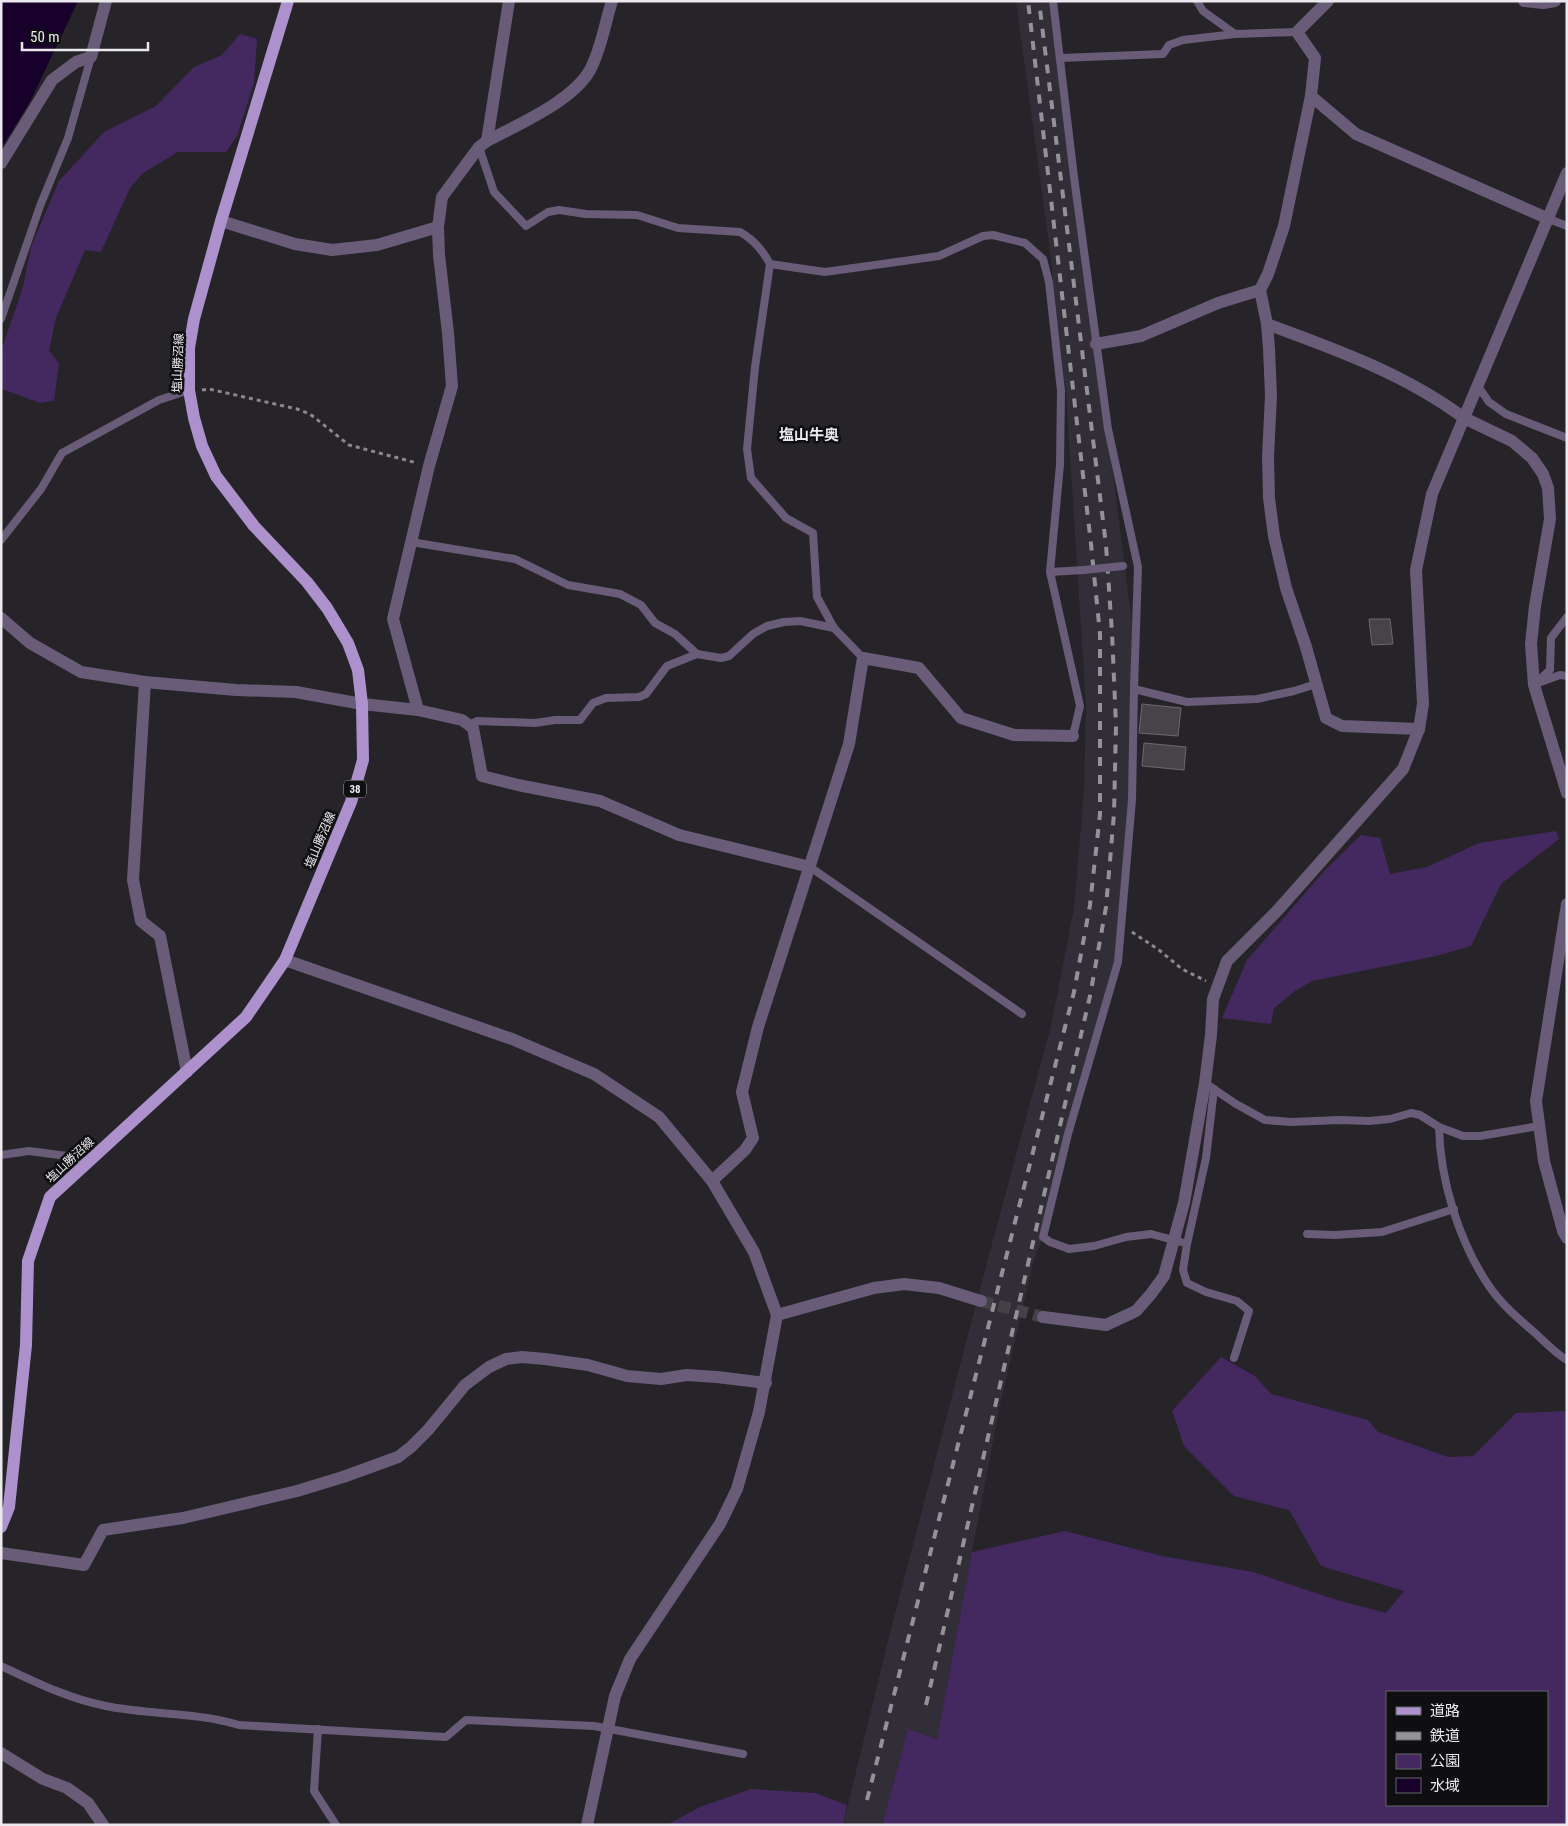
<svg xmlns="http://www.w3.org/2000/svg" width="1568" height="1826" font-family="'Roboto Condensed','Noto Sans JP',sans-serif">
<rect width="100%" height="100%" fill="#262429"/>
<path fill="#322e38" d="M1016,1H1053L1136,655L1134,742L1118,962L1043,1237L1034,1259L999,1409L937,1739L908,1729L882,1825H843L891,1629L990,1251L1051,1026L1074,909L1084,792L1086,704L1066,394L1050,251Z"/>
<g fill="#442860" fill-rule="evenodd">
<path d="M240,34L257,39L254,83L237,136L226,152H178L143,173L130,188L101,252L85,250L56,318L49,351L59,363L54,401L40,403L2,389L1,351L23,287L31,247L59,181L104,132L156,106L194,67L222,55Z"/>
<path d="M1556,831L1559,839L1501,884L1471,946L1436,956L1312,981L1295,991L1274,1008L1271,1024L1222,1018L1247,960L1327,868L1361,835L1380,838L1390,874L1427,867L1479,843Z"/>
<path d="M1221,1357L1255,1376L1271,1394L1368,1420L1378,1432L1448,1457L1473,1456L1516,1413L1567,1411V1825H882L908,1729L937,1739L972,1552L1065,1531L1162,1556L1253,1572L1337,1600L1386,1613L1404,1591L1321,1566L1289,1510L1234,1496L1184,1446L1172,1411ZM1547,1692V1805H1387V1692Z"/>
<path d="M751,1789L815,1793L847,1805L843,1825H667L700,1807Z"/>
</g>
<path fill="#17002a" d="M1,1H78L31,100L1,149Z"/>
<g fill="#464349" stroke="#6c6a70">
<path d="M1369,619H1390L1393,644L1372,645Z"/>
<path d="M1142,704L1181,708L1178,736L1139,733Z"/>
<path d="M1144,743L1186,747L1184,770L1142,766Z"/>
</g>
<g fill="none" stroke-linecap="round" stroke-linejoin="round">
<path stroke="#444246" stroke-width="12" stroke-dasharray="12 6" stroke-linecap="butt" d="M981,1301L1043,1317"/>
<g stroke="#8b898d" stroke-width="3" stroke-dasharray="4 4" stroke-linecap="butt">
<path d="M202,390L209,389L297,409L310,414L349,445L417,463"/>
<path d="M1132,932L1159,950L1182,969L1206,981"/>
</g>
<g stroke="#685c78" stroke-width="8">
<path d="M1053,1L1074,177L1108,429L1138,567L1134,689L1187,702L1257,699L1294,691L1316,684"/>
<path d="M1197,1L1203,11L1235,34L1297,32"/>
<path d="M1060,58L1163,54L1169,45L1183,40L1235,34"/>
<path d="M479,147L494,192L526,226L548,212L559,210L586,214L637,215L678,228L740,232C753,239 763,251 770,264L755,367L747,449L751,478L786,518L813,533L817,597L834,628L863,658"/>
<path d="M1549,219L1567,226"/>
<path d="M770,264L825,272L939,256L983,236L993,235L1025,243L1043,259L1049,282L1061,391L1060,465L1050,572L1080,706L1073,736"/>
<path d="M1,319L40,206L68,138L91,57"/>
<path d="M1477,385L1489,402L1506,414L1567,438"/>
<path d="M1,540L41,489L62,453L159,400L189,390"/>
<path d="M411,542L515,559L568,585L620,594L641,605L655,623L675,634L697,654"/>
<path d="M1050,572L1084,570"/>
<path d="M1538,683L1560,675L1567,676"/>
<path d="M1534,685L1550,670L1551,638L1567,617"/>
<path d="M1134,689L1132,800L1118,962L1068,1134L1043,1237L1050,1242L1069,1249L1094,1246L1126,1237L1151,1234"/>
<path d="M469,725L477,721L535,723L555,720H580L593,703L606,698L639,697L646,694L667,666L697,654L721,658L729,656L753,634L767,626L784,622L800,621L834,628"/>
<path d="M810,867L1022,1014"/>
<path d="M1205,1083L1236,1104L1265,1120L1291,1122L1339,1120L1369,1121L1390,1119L1411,1113L1420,1115L1439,1127L1463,1136H1480L1539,1126"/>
<path d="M1214,1089L1206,1158L1187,1244L1183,1270L1187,1283L1206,1292L1237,1301L1249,1311L1234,1358"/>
<path d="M1439,1127C1440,1180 1459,1242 1489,1286C1501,1304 1519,1319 1535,1333C1545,1342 1555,1353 1567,1360"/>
<path d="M1,1155L29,1151L67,1156L87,1162"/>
<path d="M1307,1234L1335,1235L1382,1232L1454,1209"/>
<path d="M1,1666C35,1682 69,1699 106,1706C150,1715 196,1712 239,1725L446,1737L466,1720L594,1726L743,1754"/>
<path d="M318,1729L314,1791L336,1825"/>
</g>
<g stroke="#685c78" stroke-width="12">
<path d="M1328,1L1297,32L1315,58L1311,96L1284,226L1268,274L1260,290L1267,324L1269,349L1271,395L1268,457L1269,498L1274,536L1286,588L1306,647L1326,718L1342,726L1419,729"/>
<path d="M1524,1L1543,3L1555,1"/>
<path d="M1311,96L1356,134L1549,219"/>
<path d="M487,141C517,125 573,101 590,70C601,50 605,23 612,1"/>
<path d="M1,163L52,80L76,62L91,57L106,1"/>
<path d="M221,221L295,244L332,250L377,245L438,227"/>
<path d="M1267,324C1335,349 1405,374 1464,418"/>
<path d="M1096,344L1141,336L1218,303L1260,290"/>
<path d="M1,618L30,643L81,672L145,682L236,690L296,692L362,704L418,710L393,619L429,466L452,386L448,333L439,255L438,227L442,197L479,147L487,141L509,1"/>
<path d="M145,682L133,880L141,921L160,936L187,1072"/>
<path d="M418,710L462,720L473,728L482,776L518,785L600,801L679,835L810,867"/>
<path d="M712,1181L745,1150L753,1138L742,1092L758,1027L849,744L863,658L919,668L961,718L1014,735L1073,736"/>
<path d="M1,1553L84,1565L103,1530L183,1518L297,1491L343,1477L398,1457L411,1447L428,1430L465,1385L489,1367L506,1359L522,1357L545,1359L588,1365L627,1376L661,1379L687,1375L717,1377L766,1383"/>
<path d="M1,1753L43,1779L67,1788L88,1803L103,1825"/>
</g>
<g stroke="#685c78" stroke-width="12">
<path d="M1464,418L1512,441L1532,458L1543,474L1548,488L1550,519L1535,606L1531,644L1534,685L1567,793"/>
<path d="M1567,904L1536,1101L1544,1161L1563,1231L1567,1238"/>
<path d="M285,960L512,1039L594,1074L659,1117L712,1181L754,1252L777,1315"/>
<path d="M1043,1317L1106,1325L1136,1311L1151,1294L1164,1276L1184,1203L1205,1083L1211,1035L1213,999L1227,961L1277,911L1403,769L1419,729L1423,704L1416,570L1432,494L1567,173"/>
<path d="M587,1825L615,1696L630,1659L720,1524L737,1489L759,1412L777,1315L874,1288L904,1284L939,1288L981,1301"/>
</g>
<path stroke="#ac91cc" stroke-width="12" d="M1,1527L9,1507L26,1345L28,1261L50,1197L246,1017L285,960L351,802L363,760L362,704L358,670L348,643L327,608L307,582L254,526L216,476L202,446L194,418L189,390V348L194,319L221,221L288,1"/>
<g stroke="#949297" stroke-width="4" stroke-dasharray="9 9" stroke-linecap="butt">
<path d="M926,1705L1090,996L1106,907L1114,814L1116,725L1112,633L1106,545L1039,1"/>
<path d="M867,1800L1074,992L1090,905L1100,814V634L1091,544L1028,1"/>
</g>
<g stroke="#685c78" stroke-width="8">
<path d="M1084,570L1123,566"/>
<path d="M1151,1234L1181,1242"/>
</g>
</g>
<g text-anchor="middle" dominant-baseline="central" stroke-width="5" stroke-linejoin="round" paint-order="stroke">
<rect fill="#0f0e10" stroke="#a9a7ab" stroke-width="1" x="344" y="780.5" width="22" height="17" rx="4"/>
<g font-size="11" font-weight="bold" fill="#ebe9ed">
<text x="355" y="789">38</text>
</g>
<g font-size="12" fill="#ebe9ed" stroke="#0f0e10">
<text transform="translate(178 363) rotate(-88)">塩山勝沼線</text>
<text transform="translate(320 840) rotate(-67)">塩山勝沼線</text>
<text transform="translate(70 1160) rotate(-43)">塩山勝沼線</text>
</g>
<g font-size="15" font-weight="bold" fill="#ebe9ed" stroke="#0f0e10">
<text x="809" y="435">塩山牛奥</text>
</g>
</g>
<rect width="1568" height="1826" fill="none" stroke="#ebe9ed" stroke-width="5"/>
<rect x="1386" y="1691" width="162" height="115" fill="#0f0e10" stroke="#676668"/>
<rect x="1396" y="1707" width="25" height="8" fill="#ac91cc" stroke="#676668"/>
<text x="1430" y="1716" font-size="15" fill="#ebe9ed">道路</text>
<rect x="1396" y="1732" width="25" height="8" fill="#949297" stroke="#676668"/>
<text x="1430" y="1741" font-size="15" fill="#ebe9ed">鉄道</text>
<rect x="1396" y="1754" width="25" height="15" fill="#442860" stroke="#676668"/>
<text x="1430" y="1766" font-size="15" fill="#ebe9ed">公園</text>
<rect x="1396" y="1778" width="25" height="15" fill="#17002a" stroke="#676668"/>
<text x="1430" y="1791" font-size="15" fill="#ebe9ed">水域</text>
<path d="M22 42v8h126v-8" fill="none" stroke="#ebe9ed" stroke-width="2.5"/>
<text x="30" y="42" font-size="15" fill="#ebe9ed" stroke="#0f0e10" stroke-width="4" paint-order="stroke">50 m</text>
</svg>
